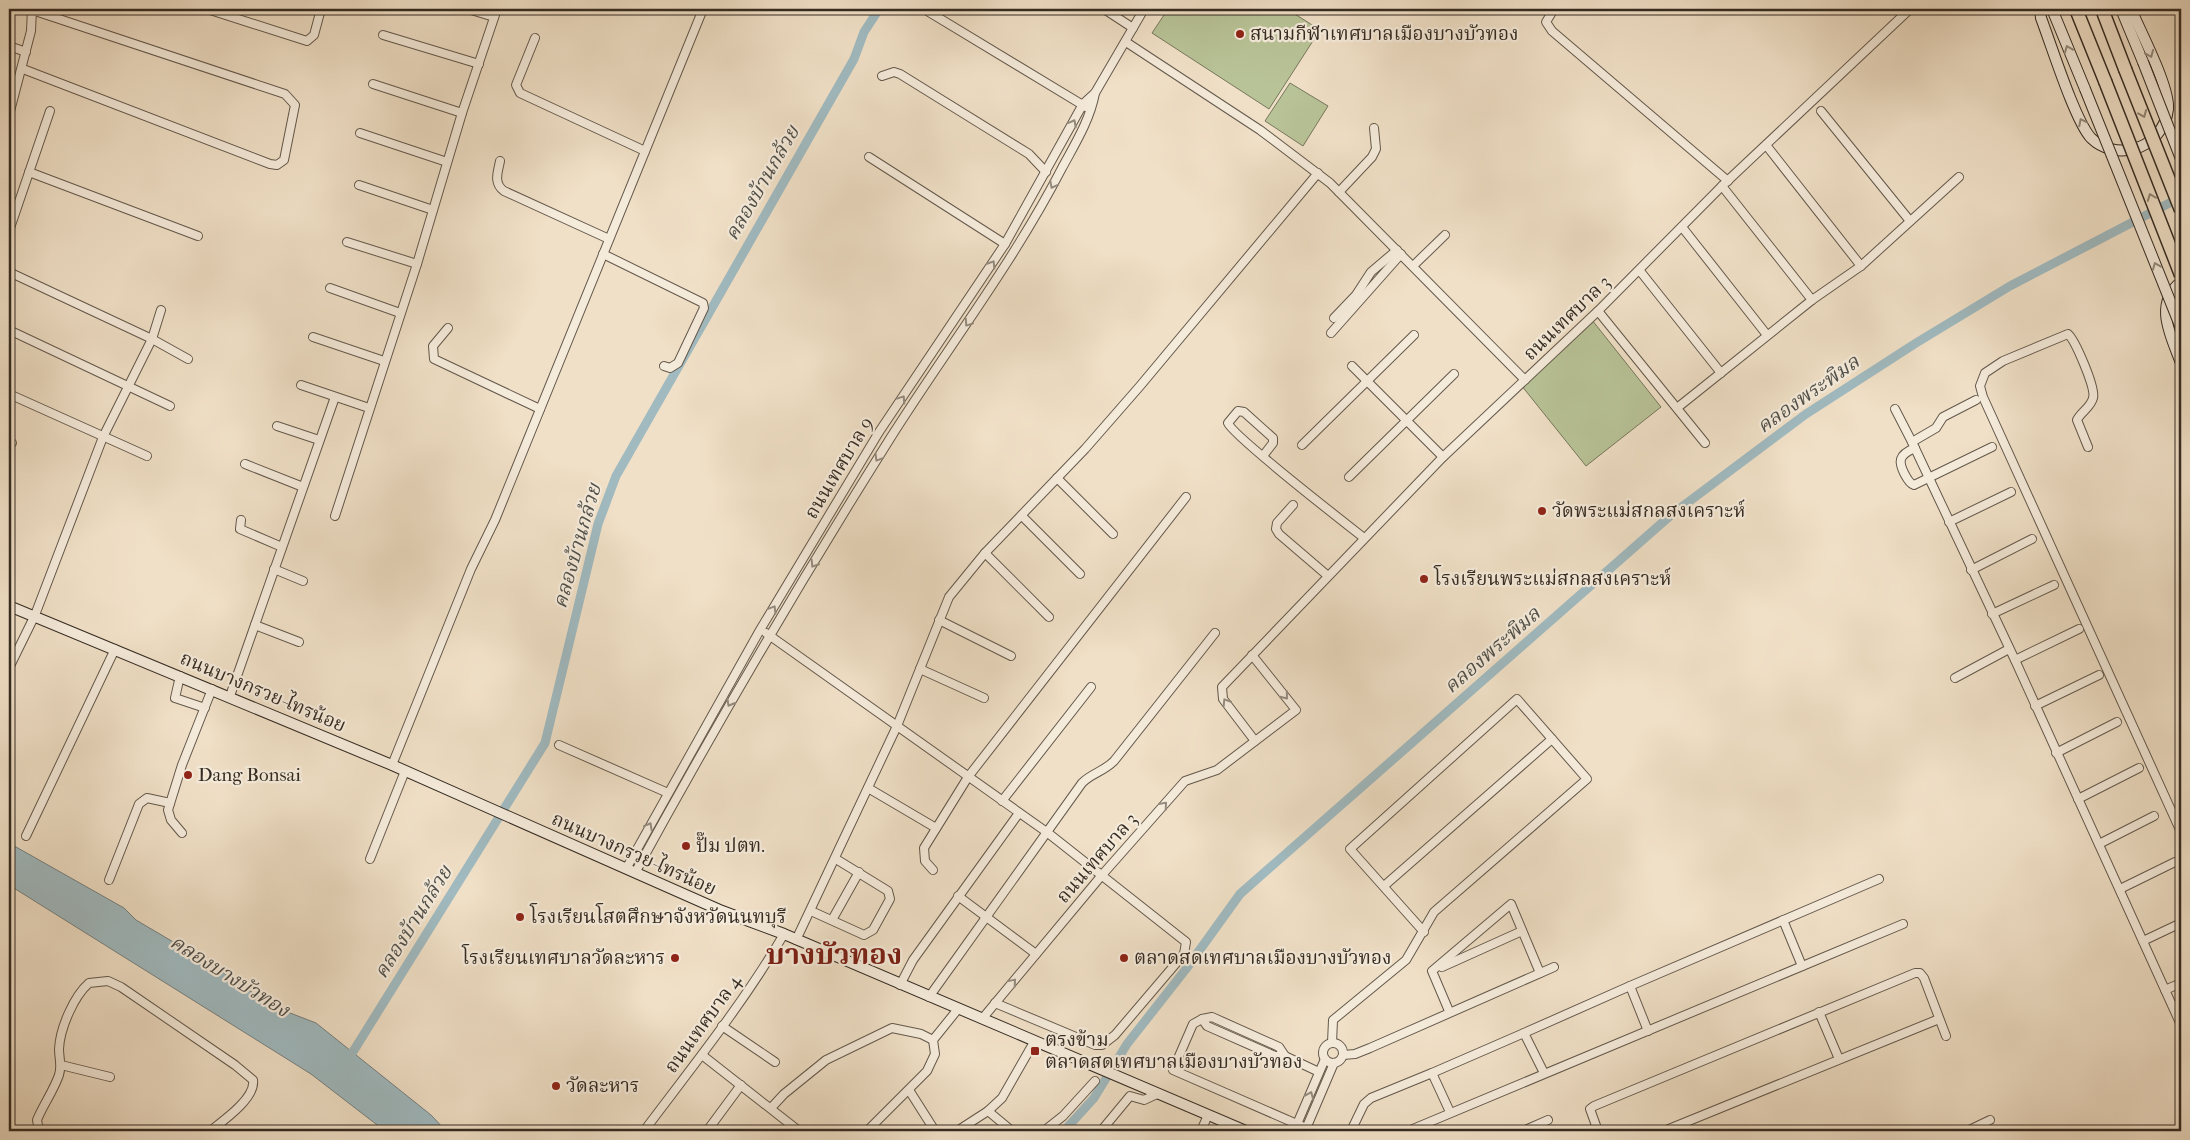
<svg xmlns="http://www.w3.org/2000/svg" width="2190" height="1140" font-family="'IM FELL French Canon','Noto Serif Thai',serif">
<rect width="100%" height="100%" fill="#f0e0c7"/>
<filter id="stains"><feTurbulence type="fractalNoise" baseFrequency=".004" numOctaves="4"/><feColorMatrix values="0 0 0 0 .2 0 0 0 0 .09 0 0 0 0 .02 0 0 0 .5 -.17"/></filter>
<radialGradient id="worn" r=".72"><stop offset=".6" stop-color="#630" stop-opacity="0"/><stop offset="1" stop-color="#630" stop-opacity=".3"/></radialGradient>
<g fill="#b8c397" stroke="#76775c">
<path d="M1168,9H1287L1320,30L1269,109L1152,33Z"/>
<path d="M1290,83L1328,106L1303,146L1265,121Z"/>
<path d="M1592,320L1661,407L1586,466L1521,385Z"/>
</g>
<path fill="#a0bac0" stroke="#758181" d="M9,843L124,908L136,920L209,963L259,997L285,1011L316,1023L431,1115L446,1131H385L311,1074L9,885Z"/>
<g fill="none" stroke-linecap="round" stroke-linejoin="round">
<g stroke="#a0bac0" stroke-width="9">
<path d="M346,1063L545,743L598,524L616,476L854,59L864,32L879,9"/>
<path d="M1064,1131L1094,1098L1127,1044L1186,969L1240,894L1671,515L1806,414L1916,343L2010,286L2181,197"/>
</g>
<defs>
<g id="minor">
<path d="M207,9L307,41L314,35L321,9"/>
<path d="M468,9L494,17"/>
<path d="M924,9L1086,107"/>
<path d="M1104,9L1133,28"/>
<path d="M1554,9L1546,22L1552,31L1728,181"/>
<path d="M383,35L479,64"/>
<path d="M535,38L516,85L520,93L645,151"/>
<path d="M1126,42L1260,130L1330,183L1525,380"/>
<path d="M9,46L26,52"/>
<path d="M23,69L270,164L277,165L284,160L295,105L285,94L32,10"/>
<path d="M882,76L894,72L900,74L1029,154L1046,172"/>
<path d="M373,84L462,113"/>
<path d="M1821,111L1910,221"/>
<path d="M9,115L31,31L32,9"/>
<path d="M360,133L447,162"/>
<path d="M1766,145L1861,266"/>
<path d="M869,157L1005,244"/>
<path d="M500,161C498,172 493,183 504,191L609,239"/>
<path d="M29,172L198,236"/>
<path d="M359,185L433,210"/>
<path d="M1722,186L1812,300"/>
<path d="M1339,192L1372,157L1376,149L1374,128"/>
<path d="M1682,227L1767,335"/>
<path d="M9,231L50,111"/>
<path d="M347,242L417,264"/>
<path d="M603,254L703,303L704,308L678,363L670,368L664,366"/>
<path d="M1413,266L1445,235"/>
<path d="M1640,271L1721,373"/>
<path d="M9,272L152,339L188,359"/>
<path d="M330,288L400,313"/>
<path d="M1598,311L1705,443"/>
<path d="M1334,318L1356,295L1371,272L1397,250"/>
<path d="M448,328L433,346L434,359L540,409"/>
<path d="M9,330L170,406"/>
<path d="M1331,333L1401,254"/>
<path d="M313,337L384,361"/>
<path d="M1352,366L1443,457"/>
<path d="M301,385L369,408"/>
<path d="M9,394L147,456"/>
<path d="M1976,400L1943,417L1936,428L1912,442L2015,660L2181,1025"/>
<path d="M1677,408L1812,300L1861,266L1959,177"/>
<path d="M1895,409L1912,442"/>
<path d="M277,426L319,440"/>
<path d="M9,442L12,443"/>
<path d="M1302,445L1414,335"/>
<path d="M2088,447L2077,420C2081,412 2091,407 2093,398C2096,388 2075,340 2068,334L2003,361L1985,373L1980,386L1983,397L2181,832"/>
<path d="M1915,448C1910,450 1903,453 1901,459C1899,466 1908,483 1914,485L1992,447"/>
<path d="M1263,456L1273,443V438L1244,412L1238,411L1228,423C1232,435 1345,523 1364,538"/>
<path d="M245,464L303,487"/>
<path d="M1349,477L1454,374"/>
<path d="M1057,478L1113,534"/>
<path d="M1293,505L1277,523L1276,529L1279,534L1328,576"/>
<path d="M335,516L417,264L462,113L497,9"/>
<path d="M1022,516L1080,574"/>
<path d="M241,520L240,529L282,547"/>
<path d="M1949,522L2011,492"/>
<path d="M985,553L1049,617"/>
<path d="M274,569L303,581"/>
<path d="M1971,570L2032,539"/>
<path d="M1992,614L2054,585"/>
<path d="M939,620L1011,656"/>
<path d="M255,625L299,642"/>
<path d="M766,633L1048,833L1186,942L1184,954L1115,1035L1102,1045H1095L995,1003"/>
<path d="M2015,660L2079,629"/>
<path d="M9,668L35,615L103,437L152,339L161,310"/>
<path d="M920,669L984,698"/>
<path d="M180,676L175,698L205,708"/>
<path d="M1955,678L2009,649"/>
<path d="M230,696L335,397"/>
<path d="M2035,706L2099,675"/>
<path d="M1255,741L1223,699L1222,687L1443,457L1598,311L1722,186L1910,9"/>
<path d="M559,745L668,793"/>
<path d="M2056,753L2117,722"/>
<path d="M392,765L471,569L495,520L703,9"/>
<path d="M868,788L936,828"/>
<path d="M2078,799L2139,768"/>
<path d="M1002,801L1091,687"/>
<path d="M182,833L171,820L168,810L182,765L212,689"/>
<path d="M26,836L115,649"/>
<path d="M2099,844L2154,816"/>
<path d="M370,859L405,771"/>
<path d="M626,869L760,630L879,432L1005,244L1083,104L1095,93L1144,9"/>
<path d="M933,870L925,861L924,848L968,777L1186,497"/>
<path d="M635,873C716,725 801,580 891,437C948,347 1013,263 1062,168C1075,144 1090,120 1095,93"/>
<path d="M109,880L139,804L147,798L170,803"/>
<path d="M1384,886L1552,739"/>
<path d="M2120,889L2175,862"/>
<path d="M958,896L1036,954"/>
<path d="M811,911L864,935L873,930L890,899L888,891L836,859"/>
<path d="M832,920L859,872"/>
<path d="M1783,920L1802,966"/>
<path d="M796,940L897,726L949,597L985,553L1085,449L1140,386L1318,173"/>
<path d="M2143,941L2181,923"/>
<path d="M1442,967L1522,931"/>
<path d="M900,985L913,960L1019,813"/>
<path d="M1630,986L1879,879"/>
<path d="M2165,990L2181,983"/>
<path d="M929,997L1082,783C1092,773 1103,772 1114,761L1215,633"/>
<path d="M1449,1011L1432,971L1511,904L1540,973"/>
<path d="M1819,1012L1839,1059"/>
<path d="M982,1019L1102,875L1185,781L1217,770L1296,710L1252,655"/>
<path d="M1202,1019L1207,1026L1275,1056H1285L1319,1072"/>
<path d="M722,1026L775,1062"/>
<path d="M1524,1033L1630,986L1648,1031"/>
<circle cx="1333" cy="1053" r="10"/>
<path d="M1332,1043L1333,1020L1406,960L1434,912L1587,779L1517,699L1350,849L1424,932"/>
<path d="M702,1055L799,1131"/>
<path d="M1343,1055L1355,1054L1370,1048L1554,967"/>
<path d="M1285,1056L1279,1047L1212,1017L1202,1019L1193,1024L1173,1070L1306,1128"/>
<path d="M61,1065L110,1077"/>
<path d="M1432,1073L1524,1033L1544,1073"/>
<path d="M909,1090L935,1131"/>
<path d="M771,1108L784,1094L826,1060L892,1028L921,1034L933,1040"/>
<path d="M988,1111L1012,1131"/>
<path d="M39,1131L37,1120C43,1105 53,1092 59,1075C62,1066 59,1058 59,1049C60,1028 74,996 89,983L108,981L121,987L235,1065L253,1080C256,1098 223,1121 210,1131"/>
<path d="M644,1131C692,1067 743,1004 784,934"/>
<path d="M707,1131L741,1085"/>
<path d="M867,1131L927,1071L935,1054L933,1040L958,1009"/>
<path d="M957,1131L988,1111L1002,1098L1034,1042"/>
<path d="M1044,1131L1063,1116L1095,1081"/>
<path d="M1101,1131L1130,1096L1144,1100L1157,1094"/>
<path d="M1201,1131L1208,1115"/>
<path d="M1294,1131L1325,1059"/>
<path d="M1305,1131L1334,1063"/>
<path d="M1351,1131L1364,1104L1371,1098L1432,1073L1450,1112"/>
<path d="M1408,1131L1903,924"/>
<path d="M1523,1131L1548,1120"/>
<path d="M1598,1131L1590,1109L1594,1106L1915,973H1920L1924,978L1946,1036"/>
<path d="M1664,1131L1939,1019"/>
<path d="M1967,1131L1990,1120"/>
</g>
<g id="secondary">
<path d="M2040,9L2041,18C2051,44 2075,121 2091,138C2102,149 2119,153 2133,149C2152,145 2166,128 2168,109C2170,87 2140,31 2131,9"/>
<path d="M2052,9L2085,89"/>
<path d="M2121,9L2143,62"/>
<path d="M2181,282C2153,304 2171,336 2181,363"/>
<path d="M9,606L392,765L722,911L784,934L1246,1131"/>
</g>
<g id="trunk">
<path d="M2076,9L2105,81"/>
<path d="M2102,9L2125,69"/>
</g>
</defs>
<use href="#minor" stroke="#63584b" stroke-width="10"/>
<use href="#secondary" stroke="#342b22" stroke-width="12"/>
<use href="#trunk" stroke="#342b22" stroke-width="15"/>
<use href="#minor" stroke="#f5ebdb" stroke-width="8"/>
<use href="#secondary" stroke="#f5ebdb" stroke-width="10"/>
<use href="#trunk" stroke="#f0e0c7" stroke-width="12"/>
<defs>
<g id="secondary-bridge">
<path d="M2143,62L2181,159"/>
<path d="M2085,89L2181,328"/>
</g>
<g id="trunk-bridge">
<path d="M2125,69L2181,210"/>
<path d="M2105,81L2181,275"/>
</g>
</defs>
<use href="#secondary-bridge" stroke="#342b22" stroke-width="12" stroke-linecap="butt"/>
<use href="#trunk-bridge" stroke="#342b22" stroke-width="15" stroke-linecap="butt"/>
<use href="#secondary-bridge" stroke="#f5ebdb" stroke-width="10"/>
<use href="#trunk-bridge" stroke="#f0e0c7" stroke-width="12"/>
</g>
<defs><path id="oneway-chevron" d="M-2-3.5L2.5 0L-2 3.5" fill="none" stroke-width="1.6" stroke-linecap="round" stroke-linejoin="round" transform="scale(1.25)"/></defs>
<g stroke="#948b7e">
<use href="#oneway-chevron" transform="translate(2068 49) rotate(-112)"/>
<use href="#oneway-chevron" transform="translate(2150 54) rotate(67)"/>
<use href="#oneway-chevron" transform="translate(2082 122) rotate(-117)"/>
<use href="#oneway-chevron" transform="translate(1073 123) rotate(-62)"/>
<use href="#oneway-chevron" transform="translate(1053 185) rotate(118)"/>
<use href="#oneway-chevron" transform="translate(992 264) rotate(-58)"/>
<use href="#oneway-chevron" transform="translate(2156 266) rotate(-112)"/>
<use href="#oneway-chevron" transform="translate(968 323) rotate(124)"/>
<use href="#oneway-chevron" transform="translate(902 399) rotate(-56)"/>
<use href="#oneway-chevron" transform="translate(878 458) rotate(121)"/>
<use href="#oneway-chevron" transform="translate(814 564) rotate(122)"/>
<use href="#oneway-chevron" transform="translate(773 609) rotate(-59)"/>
<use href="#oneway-chevron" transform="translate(1285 696) rotate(51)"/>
<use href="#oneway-chevron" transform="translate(1226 702) rotate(-122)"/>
<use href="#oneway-chevron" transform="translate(730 703) rotate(120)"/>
<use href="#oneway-chevron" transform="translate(1164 805) rotate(-49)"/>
<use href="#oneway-chevron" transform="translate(649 826) rotate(-61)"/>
<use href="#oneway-chevron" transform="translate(1013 982) rotate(-50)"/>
<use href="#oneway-chevron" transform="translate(1310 1095) rotate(-67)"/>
</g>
<g stroke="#928674">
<use href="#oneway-chevron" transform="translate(2143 114) rotate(68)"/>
<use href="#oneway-chevron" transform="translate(2151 197) rotate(-111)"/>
</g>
<g fill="#8f2418" stroke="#f5ebdb" stroke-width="2">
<circle cx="1240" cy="34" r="5"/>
<circle cx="1542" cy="511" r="5"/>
<circle cx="1424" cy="579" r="5"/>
<circle cx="188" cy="775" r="5"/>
<circle cx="686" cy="846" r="5"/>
<circle cx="520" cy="917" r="5"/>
<circle cx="675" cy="958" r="5"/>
<circle cx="1124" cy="958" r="5"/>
<rect x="1030" y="1046" width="10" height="10" rx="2.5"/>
<circle cx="556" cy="1086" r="5"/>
</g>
<g text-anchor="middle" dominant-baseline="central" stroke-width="4.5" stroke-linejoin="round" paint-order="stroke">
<g font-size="19" fill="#342b22" stroke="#f5ebdb" text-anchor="start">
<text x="1250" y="34">สนามกีฬาเทศบาลเมืองบางบัวทอง</text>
<text x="1552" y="511">วัดพระแม่สกลสงเคราะห์</text>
<text x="1434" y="579">โรงเรียนพระแม่สกลสงเคราะห์</text>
<text x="198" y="775">Dang Bonsai</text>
<text x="696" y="846">ปั๊ม ปตท.</text>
<text x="530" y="917">โรงเรียนโสตศึกษาจังหวัดนนทบุรี</text>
<text x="665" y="958" text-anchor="end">โรงเรียนเทศบาลวัดละหาร</text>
<text x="1134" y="958">ตลาดสดเทศบาลเมืองบางบัวทอง</text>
<text x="1045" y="1040">ตรงข้าม<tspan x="1045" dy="22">ตลาดสดเทศบาลเมืองบางบัวทอง</tspan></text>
<text x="566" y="1086">วัดละหาร</text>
</g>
<g font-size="19" fill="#342b22" stroke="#f5ebdb">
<text transform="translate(1567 318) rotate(-44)">ถนนเทศบาล 3</text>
<text transform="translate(839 468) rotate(-59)">ถนนเทศบาล 9</text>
<text transform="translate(263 692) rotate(23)">ถนนบางกรวย-ไทรน้อย</text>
<text transform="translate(634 854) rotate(24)">ถนนบางกรวย-ไทรน้อย</text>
<text transform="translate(1097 858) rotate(-49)">ถนนเทศบาล 3</text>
<text transform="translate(703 1024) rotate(-54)">ถนนเทศบาล 4</text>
</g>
<g font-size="20" font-style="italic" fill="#4f4f4a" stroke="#f5ebdb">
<text transform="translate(762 183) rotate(-60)">คลองบ้านกล้วย</text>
<text transform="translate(1808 394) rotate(-35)">คลองพระพิมล</text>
<text transform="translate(577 546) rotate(-74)">คลองบ้านกล้วย</text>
<text transform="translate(1492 650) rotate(-41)">คลองพระพิมล</text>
<text transform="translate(413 922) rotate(-58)">คลองบ้านกล้วย</text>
<text transform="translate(230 976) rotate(32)">คลองบางบัวทอง</text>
</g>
<g font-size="29" font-weight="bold" fill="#7a1f14" stroke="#f5ebdb">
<text x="834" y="955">บางบัวทอง</text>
</g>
</g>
<rect width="2190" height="1140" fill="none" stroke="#f0e0c7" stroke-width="30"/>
<rect x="10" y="10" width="2170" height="1120" fill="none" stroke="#342b22" stroke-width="2.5"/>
<rect x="15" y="15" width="2160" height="1110" fill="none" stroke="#342b22"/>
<rect width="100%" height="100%" filter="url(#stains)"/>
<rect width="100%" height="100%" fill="url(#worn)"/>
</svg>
